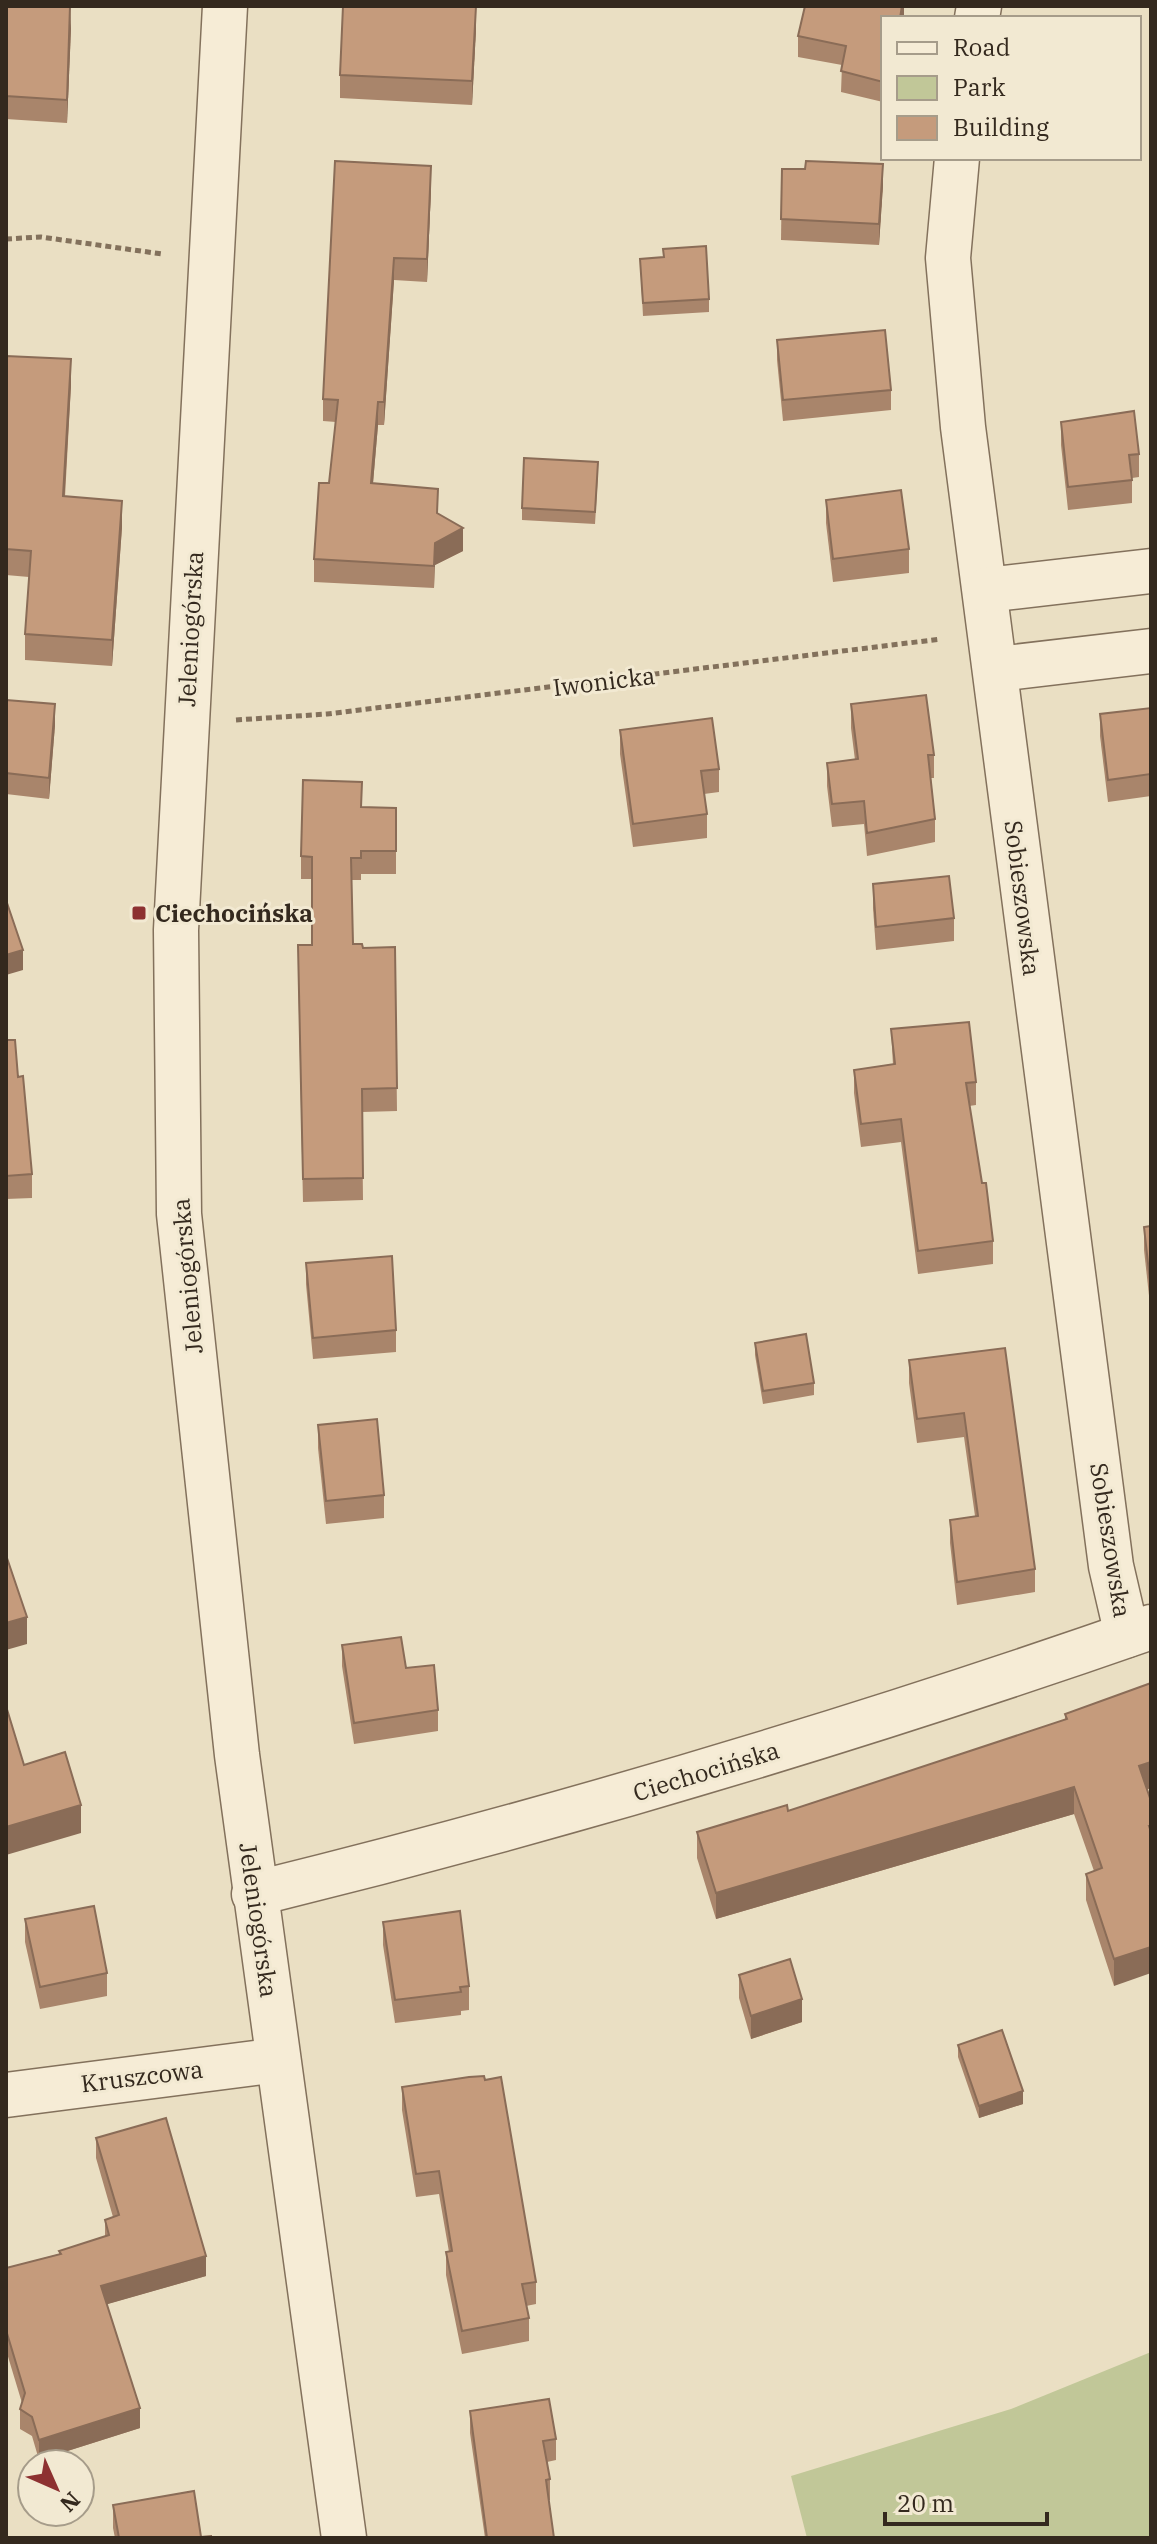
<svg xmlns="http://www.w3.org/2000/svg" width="1157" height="2544" font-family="'IBM Plex Serif',serif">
<rect width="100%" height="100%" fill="#eadfc3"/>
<path fill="#c1c798" d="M1151,2352V2538H807L791,2476L1011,2409Z"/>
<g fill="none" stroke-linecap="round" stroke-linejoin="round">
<defs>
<g id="minor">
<path d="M977,18L979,6"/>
<path d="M957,158L948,258L963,427L1111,1566L1127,1635"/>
<path d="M986,590L1151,571"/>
<path d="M997,669L1151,651"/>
<path d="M254,1894C558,1819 856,1730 1151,1627"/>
<path d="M6,2095L278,2060"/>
</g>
<path id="tertiary" d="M225,6L176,930L179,1214L237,1755L344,2538"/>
</defs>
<use href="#minor" stroke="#83715c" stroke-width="47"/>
<use href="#tertiary" stroke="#83715c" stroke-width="47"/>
<g stroke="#83715c" stroke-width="5" stroke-dasharray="6 4" stroke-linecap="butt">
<path d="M6,239L41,237L162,254"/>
<path d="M236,720L327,714L941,639"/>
</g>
<use href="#minor" stroke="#f6ecd6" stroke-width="44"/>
<use href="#tertiary" stroke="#f6ecd6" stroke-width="44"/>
</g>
<g fill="#a9856b">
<path d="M6,6L71,28L67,123L6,119Z"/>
<path d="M904,6L883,18V102L841,92L842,65L798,57V36Z"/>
<path d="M476,29L472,105L340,98V75Z"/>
<path d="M335,161L431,189L427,282L394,280L384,425H378L373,483L438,513L463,551L435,565L434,588L314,582V559L329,483L336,422L323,421V399Z"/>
<path d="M782,169L883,185L879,245L781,240Z"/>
<path d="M663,249L709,299V312L643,316L640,259L663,257Z"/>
<path d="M777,340L891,390V410L783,421L777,360Z"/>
<path d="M6,356L71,385L65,497L122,527L112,666L25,660V634L29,577L6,575Z"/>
<path d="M1061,422L1139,454V477L1132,478V503L1068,510L1061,445Z"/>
<path d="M598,475L595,524L522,520V508Z"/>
<path d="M826,500L909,549V573L833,582L826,523Z"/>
<path d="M6,700L55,725L49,799L6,794Z"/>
<path d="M851,704L934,755V778H931L935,819V842L867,856L864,824L832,827L827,786V763L855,760L851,728Z"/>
<path d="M1151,708V796L1108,802L1100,736V714Z"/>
<path d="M620,730L719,769V792L704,794L707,814V838L633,847L620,754Z"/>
<path d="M362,807L396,808V874H361V880H351L353,944L363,948L395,947L397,1111L362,1112L363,1200L303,1202L298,968L312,945V879H301V856Z"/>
<path d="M873,884L954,918V941L876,950L873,908Z"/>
<path d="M891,1029L976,1082V1105L969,1106L982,1183L993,1241V1264L918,1274L901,1142L861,1147L854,1093V1070L893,1065Z"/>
<path d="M6,1040L18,1077L32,1174V1198L6,1199Z"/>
<path d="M1151,1226V1314L1144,1250V1227Z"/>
<path d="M306,1263L396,1330V1352L313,1359L306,1284Z"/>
<path d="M755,1343L814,1383V1395L763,1404L755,1355Z"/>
<path d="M1005,1348L1035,1569V1592L957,1605L950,1543V1520L975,1516L964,1437L917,1443L909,1383V1360Z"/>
<path d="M318,1425L384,1495V1518L326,1524L318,1448Z"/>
<path d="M342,1645L406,1668L438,1710V1731L354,1744L342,1666Z"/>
<path d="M1151,1683V1788L1147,1789L1114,1986L1086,1900V1874L1094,1871L1074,1814L716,1919L697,1858V1832L788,1811L1065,1720V1714Z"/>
<path d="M25,1919L107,1973V1996L40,2009L25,1942Z"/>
<path d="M383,1922L469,1986V2010L461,2011V2015L395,2023L383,1945Z"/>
<path d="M739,1975L802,2022L751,2039L739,1998Z"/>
<path d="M958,2045L1023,2104L979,2118L958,2057Z"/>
<path d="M402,2087L536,2282V2304L526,2306L529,2318V2341L462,2354L446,2275V2252H449L439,2194L416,2197L402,2110Z"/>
<path d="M96,2138L206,2276L107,2304L140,2428L39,2460L32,2436L20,2429V2409L22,2403L6,2350V2268L59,2254V2251L105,2237V2220L113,2217L96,2158Z"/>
<path d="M470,2411L556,2439V2460L547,2462L550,2479V2500H549L554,2538H485L470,2433Z"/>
<path d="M113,2505L201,2537L211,2538H115L113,2528Z"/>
</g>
<g fill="#8a6c57">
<path d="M70,6L71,28L67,123V100Z"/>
<path d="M476,6V29L472,105V81Z"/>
<path d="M902,6H904V18H900Z"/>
<path d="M883,164V185L879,245V224Z"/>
<path d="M431,166V189L427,282V259Z"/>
<path d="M394,258V280L384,425V402Z"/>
<path d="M71,359V385L63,522V496Z"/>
<path d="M378,402V425L371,506V483Z"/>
<path d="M122,501V527L112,666V640Z"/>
<path d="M463,528V551L435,565L434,588L435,543Z"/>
<path d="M55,704V725L49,799V778Z"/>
<path d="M23,950V970L6,975V955Z"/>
<path d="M27,1617V1644L6,1650V1623Z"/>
<path d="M1151,1762V1788L1139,1792V1766Z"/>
<path d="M1074,1787V1814L716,1919V1893Z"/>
<path d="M81,1805V1833L6,1855V1827Z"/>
<path d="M1151,1947V1973L1114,1986V1959Z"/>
<path d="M802,1999V2022L751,2039V2016Z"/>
<path d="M1023,2091V2104L979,2118V2106Z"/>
<path d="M206,2256V2276L101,2306V2286Z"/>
<path d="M140,2408V2428L39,2460V2440Z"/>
</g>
<g fill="#c59b7c" stroke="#8a6c57" stroke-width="2">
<path d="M6,6H70L67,100L6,96Z"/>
<path d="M343,6H476L472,81L340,75Z"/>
<path d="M805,6H902L900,18H883V82L841,71L846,46L798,36Z"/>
<path d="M335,161L431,166L427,259L394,258L384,402H378L371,483L438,489L437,513L463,528L435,543L434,566L314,559L319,483H329L338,400L323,399Z"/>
<path d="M806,161L883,164L879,224L781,219L782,169H805Z"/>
<path d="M706,246L709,299L643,303L640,259L664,257L663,249Z"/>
<path d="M885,330L891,390L783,400L777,340Z"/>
<path d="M6,356L71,359L63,496L122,501L112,640L25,634L31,551L6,549Z"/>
<path d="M1134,411L1139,454L1129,455L1132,480L1068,487L1061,422Z"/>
<path d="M524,458L598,462L595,512L522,508Z"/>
<path d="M901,490L909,549L833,559L826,500Z"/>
<path d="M926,695L934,755H928L935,819L867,833L864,801L832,804L827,763L858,759L851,704Z"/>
<path d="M6,700L55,704L49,778L6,773Z"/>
<path d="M1151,708V774L1108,780L1100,714Z"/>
<path d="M712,718L719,769L701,771L707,814L633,824L620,730Z"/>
<path d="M303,780L362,782L361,807L396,808V851H361V858H351L353,944H362L363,948L395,947L397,1088L362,1089L363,1178L303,1179L298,945H312V857L301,856Z"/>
<path d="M949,876L954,918L876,927L873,884Z"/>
<path d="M6,900L23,950L6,955Z"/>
<path d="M969,1022L976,1082L966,1083L982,1183H986L993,1241L918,1251L901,1119L861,1124L854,1070L895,1064L891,1029Z"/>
<path d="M6,1040H15L18,1077L23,1076L32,1174L6,1176Z"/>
<path d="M1151,1226V1290L1144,1227Z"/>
<path d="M392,1256L396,1330L313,1338L306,1263Z"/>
<path d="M806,1334L814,1383L763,1391L755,1343Z"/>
<path d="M1005,1348L1035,1569L957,1582L950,1520L978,1516L964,1413L917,1419L909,1360Z"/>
<path d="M377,1419L384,1495L326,1501L318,1425Z"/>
<path d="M7,1558L27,1617L6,1623V1559Z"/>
<path d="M401,1637L406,1668L434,1665L438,1710L354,1723L342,1645Z"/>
<path d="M1151,1683V1762L1139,1766L1151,1801V1826H1149L1151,1832V1947L1114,1959L1086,1874L1102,1868L1074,1787L716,1893L697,1832L787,1805L788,1811L1067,1719L1065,1714Z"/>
<path d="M6,1706L24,1765L65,1752L81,1805L6,1827Z"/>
<path d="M94,1906L107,1973L40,1987L25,1919Z"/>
<path d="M460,1911L469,1986L460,1987L461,1992L395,2000L383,1922Z"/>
<path d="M790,1959L802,1999L751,2016L739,1975Z"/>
<path d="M1002,2030L1023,2091L979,2106L958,2045Z"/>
<path d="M484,2076L485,2080L501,2077L536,2282L522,2284L529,2318L462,2331L446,2252L452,2251L439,2171L416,2174L402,2087L469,2077Z"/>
<path d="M166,2118L206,2256L101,2286L140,2408L39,2440L32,2417L20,2409L25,2393L6,2330V2268L61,2254L59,2251L109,2235L105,2220L119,2215L96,2138Z"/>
<path d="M549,2399L556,2439L543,2441L550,2479L546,2480L554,2538H487L470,2411Z"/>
<path d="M194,2491L201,2537L211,2536V2538H119L113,2505Z"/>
</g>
<rect fill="#8d3131" stroke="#f2e9d2" stroke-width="3" x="131" y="905" width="16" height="16" rx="4"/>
<g text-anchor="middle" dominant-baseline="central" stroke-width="6" stroke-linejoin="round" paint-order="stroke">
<g font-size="24" fill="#34291e" stroke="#f2e9d2">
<text transform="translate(190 629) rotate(-87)">Jeleniogórska</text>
<text transform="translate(604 681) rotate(-7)">Iwonicka</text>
<text transform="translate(1023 898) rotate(83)">Sobieszowska</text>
<text transform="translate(187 1276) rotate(-95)">Jeleniogórska</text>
<text transform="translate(1111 1540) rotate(81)">Sobieszowska</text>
<text transform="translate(706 1771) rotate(-17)">Ciechocińska</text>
<text transform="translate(259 1920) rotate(82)">Jeleniogórska</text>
<text transform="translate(142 2076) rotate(-7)">Kruszcowa</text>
</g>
<g font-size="24" font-weight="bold" fill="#34291e" stroke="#f2e9d2" text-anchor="start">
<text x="155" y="913">Ciechocińska</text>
</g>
</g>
<rect width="1157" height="2544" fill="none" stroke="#34291e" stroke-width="16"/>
<rect x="881" y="16" width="260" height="144" fill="#f2e9d2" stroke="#a69c8a" stroke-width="2"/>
<rect x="897" y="42" width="40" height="12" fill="#f6ecd6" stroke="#a69c8a" stroke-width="2"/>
<text x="953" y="56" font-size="24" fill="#34291e">Road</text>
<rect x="897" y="76" width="40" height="24" fill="#c1c798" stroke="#a69c8a" stroke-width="2"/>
<text x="953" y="96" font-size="24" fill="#34291e">Park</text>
<rect x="897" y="116" width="40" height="24" fill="#c59b7c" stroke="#a69c8a" stroke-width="2"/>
<text x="953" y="136" font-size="24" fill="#34291e">Building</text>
<g transform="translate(56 2488) rotate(135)"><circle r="38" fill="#f2e9d2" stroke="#a69c8a" stroke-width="2"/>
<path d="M0-6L14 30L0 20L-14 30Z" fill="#8d3131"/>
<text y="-12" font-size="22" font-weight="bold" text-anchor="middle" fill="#34291e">N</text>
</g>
<path d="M885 2512v12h162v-12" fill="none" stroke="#34291e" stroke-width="4"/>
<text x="897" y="2512" font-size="24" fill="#34291e" stroke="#f2e9d2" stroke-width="6" paint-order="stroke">20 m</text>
</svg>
